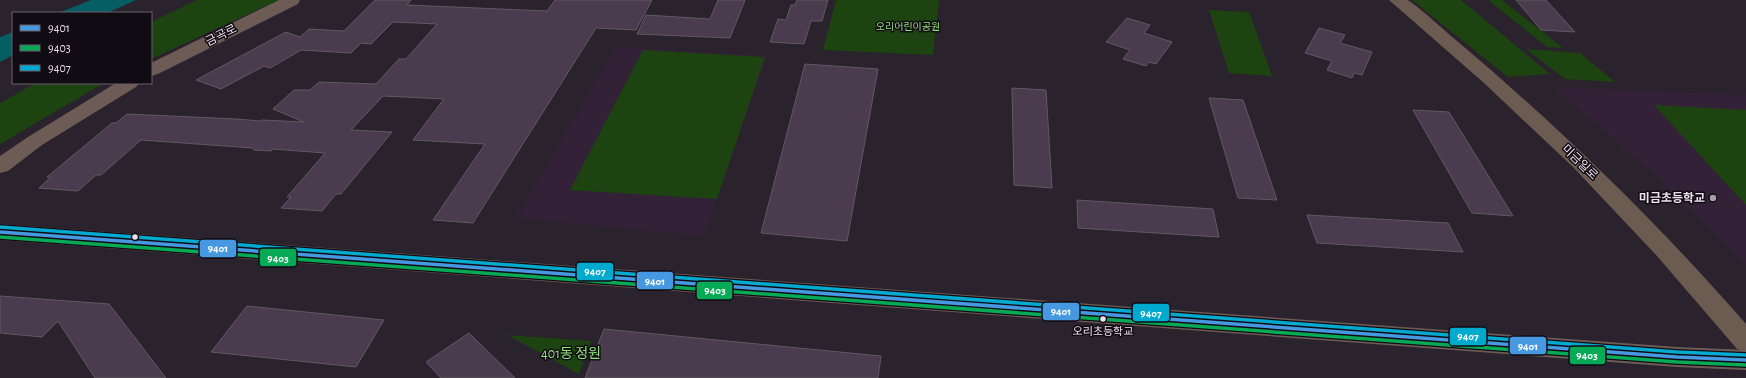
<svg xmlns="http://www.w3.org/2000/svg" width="1746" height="378" font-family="'Alegreya Sans','Noto Sans KR',sans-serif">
<rect width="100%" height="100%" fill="#2a222c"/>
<g fill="#332237">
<path d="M616,47L767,56L703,236L516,218Z"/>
<path d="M1554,87L1746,95V266L1657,176Z"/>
</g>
<g fill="#1d4311">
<path d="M197,0H279L151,59V22Z"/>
<path d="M836,0H939L933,55L823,50Z"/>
<path d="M1412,0H1461L1550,74L1508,77Z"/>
<path d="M1488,0H1502L1563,48L1547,47Z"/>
<path d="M1209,10L1249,12L1272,76L1229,73Z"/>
<path d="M1526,49L1580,53L1615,82L1565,79Z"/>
<path d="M643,50L765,57L717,199L570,190Z"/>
<path d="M36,83H104L0,144V103Z"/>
<path d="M1654,105L1746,110V205Z"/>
<path d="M507,335L591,341L579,374Z"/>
</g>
<g fill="#045e63">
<path d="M91,0H136L107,13H58Z"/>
<path d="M13,32V55L0,62V37Z"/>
</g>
<g fill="#4a3b4e" stroke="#605a62">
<path d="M375,0H411L407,5L547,11L555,0H652L636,30L596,28L473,223L433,220L485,144L413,140L444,99L383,96L351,130L392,132L341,194H336L322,211L281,208L291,197H287L325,153L272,149L271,151L254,150L253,148L141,140L101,175H96L78,191L39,188L51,177H47L112,123H116L127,114L237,119L260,121L262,120L304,122L273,109L294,90H310L319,82L376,84L399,59H406L437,24L393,22L371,44L361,43L351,53L301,50L270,68L264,66L221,89L196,80L286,32L300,37L309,29L344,31Z"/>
<path d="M718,0H745L730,38L637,34L646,15L710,19Z"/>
<path d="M797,0H828L822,21H811L804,44L770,42L778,19L786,20L791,5H795Z"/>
<path d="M1516,0H1546L1575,32L1541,30Z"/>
<path d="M1127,18L1150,25L1144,33L1172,42L1156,64L1149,62L1146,66L1123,59L1130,50L1106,42Z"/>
<path d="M1319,28L1345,35L1340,43L1372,52L1362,75L1354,73L1352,78L1327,70L1332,61L1305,53Z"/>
<path d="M805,64L878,69L847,241L761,233Z"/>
<path d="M1012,88L1046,90L1052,188L1014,185Z"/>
<path d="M1209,98L1243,100L1277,200L1238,198Z"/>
<path d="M1413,110L1449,112L1513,216L1472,213Z"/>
<path d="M1077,200L1213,209L1219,237L1078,228Z"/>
<path d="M1307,215L1448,223L1463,252L1317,243Z"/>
<path d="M0,296L109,304L166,378H95L58,321L42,337L0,333Z"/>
<path d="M247,306L384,320L356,367L211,352Z"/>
<path d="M604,329L881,356L878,378H585Z"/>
<path d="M469,333L515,378H441L426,362Z"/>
</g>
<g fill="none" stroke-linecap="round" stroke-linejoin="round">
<path fill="#6b5b51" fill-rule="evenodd" d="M1389,0C1394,0 1402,0 1407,0C1414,2 1454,39 1463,46C1564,132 1659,224 1746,324V352L1737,349L1657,256L1573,167L1484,83Z"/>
<g fill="#6d5c56" fill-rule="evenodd">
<path d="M279,0H300L298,4L158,74L151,76V63Z"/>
<path d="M116,83H139L136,87L42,145L8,171L0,173V156L28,137Z"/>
<path d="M0,224L1677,347L1746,350V370L1677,367L0,240Z"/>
</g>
<defs>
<path id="bus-1" d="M0,232L1677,357L1746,360"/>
<path id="bus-2" d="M0,237L1677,362L1746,365"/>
<path id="bus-3" d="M0,227L1677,352L1746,355"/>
</defs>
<use href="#bus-1" stroke="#110b13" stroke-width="6"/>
<use href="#bus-2" stroke="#110b13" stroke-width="6"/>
<use href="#bus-3" stroke="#110b13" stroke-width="6"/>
<use href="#bus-1" stroke="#4699e1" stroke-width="3.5"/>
<use href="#bus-2" stroke="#06aa56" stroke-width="3.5"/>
<use href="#bus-3" stroke="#00a9ce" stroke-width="3.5"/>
</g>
<circle fill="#a79eaa" stroke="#110b13" stroke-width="1.5" cx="1713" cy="198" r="4"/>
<g fill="#ebe1ee" stroke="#110b13" stroke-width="1.5">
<circle cx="135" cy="237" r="3.5"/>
<circle cx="1103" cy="319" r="3.5"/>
</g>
<g text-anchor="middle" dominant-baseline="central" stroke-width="3" stroke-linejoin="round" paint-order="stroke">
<g font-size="10" fill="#8fe27a" stroke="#110b13">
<text x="908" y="27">오리어린이공원</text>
</g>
<g font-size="11" fill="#ebe1ee" stroke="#110b13">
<text x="1103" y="331">오리초등학교</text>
</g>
<g font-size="12" fill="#ebe1ee" stroke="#110b13">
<text transform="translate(221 35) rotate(-27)">금곡로</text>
<text transform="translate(1580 162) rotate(44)">미금일로</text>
</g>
<g font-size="12" font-weight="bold" fill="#ebe1ee" stroke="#110b13" text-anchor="end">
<text x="1705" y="198">미금초등학교</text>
</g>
<g font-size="14" fill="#8fe27a" stroke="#110b13">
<text x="571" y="354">401동 정원</text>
</g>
</g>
<g stroke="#110b13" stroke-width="1.5">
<rect x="199" y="239" width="38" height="19" rx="4" fill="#4699e1"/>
<rect x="259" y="248" width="38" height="19" rx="4" fill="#06aa56"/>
<rect x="576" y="262" width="38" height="19" rx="4" fill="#00a9ce"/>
<rect x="636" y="271" width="38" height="19" rx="4" fill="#4699e1"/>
<rect x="696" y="281" width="37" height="19" rx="4" fill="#06aa56"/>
<rect x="1042" y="302" width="38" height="19" rx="4" fill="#4699e1"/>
<rect x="1132" y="303" width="38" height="19" rx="4" fill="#00a9ce"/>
<rect x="1449" y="327" width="38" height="19" rx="4" fill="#00a9ce"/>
<rect x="1509" y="336" width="38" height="19" rx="4" fill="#4699e1"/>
<rect x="1569" y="346" width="37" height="19" rx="4" fill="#06aa56"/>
</g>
<g font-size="11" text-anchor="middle" font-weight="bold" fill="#fff">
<text x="218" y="252">9401</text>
<text x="278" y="262">9403</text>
<text x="595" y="275">9407</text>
<text x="655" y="285">9401</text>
<text x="715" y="294">9403</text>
<text x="1061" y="315">9401</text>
<text x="1151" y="317">9407</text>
<text x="1468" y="340">9407</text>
<text x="1528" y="350">9401</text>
<text x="1587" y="359">9403</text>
</g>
<rect x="12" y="12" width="140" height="72" fill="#110b13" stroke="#68616b"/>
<rect x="20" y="25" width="20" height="6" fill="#4699e1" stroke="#68616b"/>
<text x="48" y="32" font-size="12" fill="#ebe1ee">9401</text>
<rect x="20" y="45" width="20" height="6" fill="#06aa56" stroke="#68616b"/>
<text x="48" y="52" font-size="12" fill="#ebe1ee">9403</text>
<rect x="20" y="65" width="20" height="6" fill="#00a9ce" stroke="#68616b"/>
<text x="48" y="72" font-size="12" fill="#ebe1ee">9407</text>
</svg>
